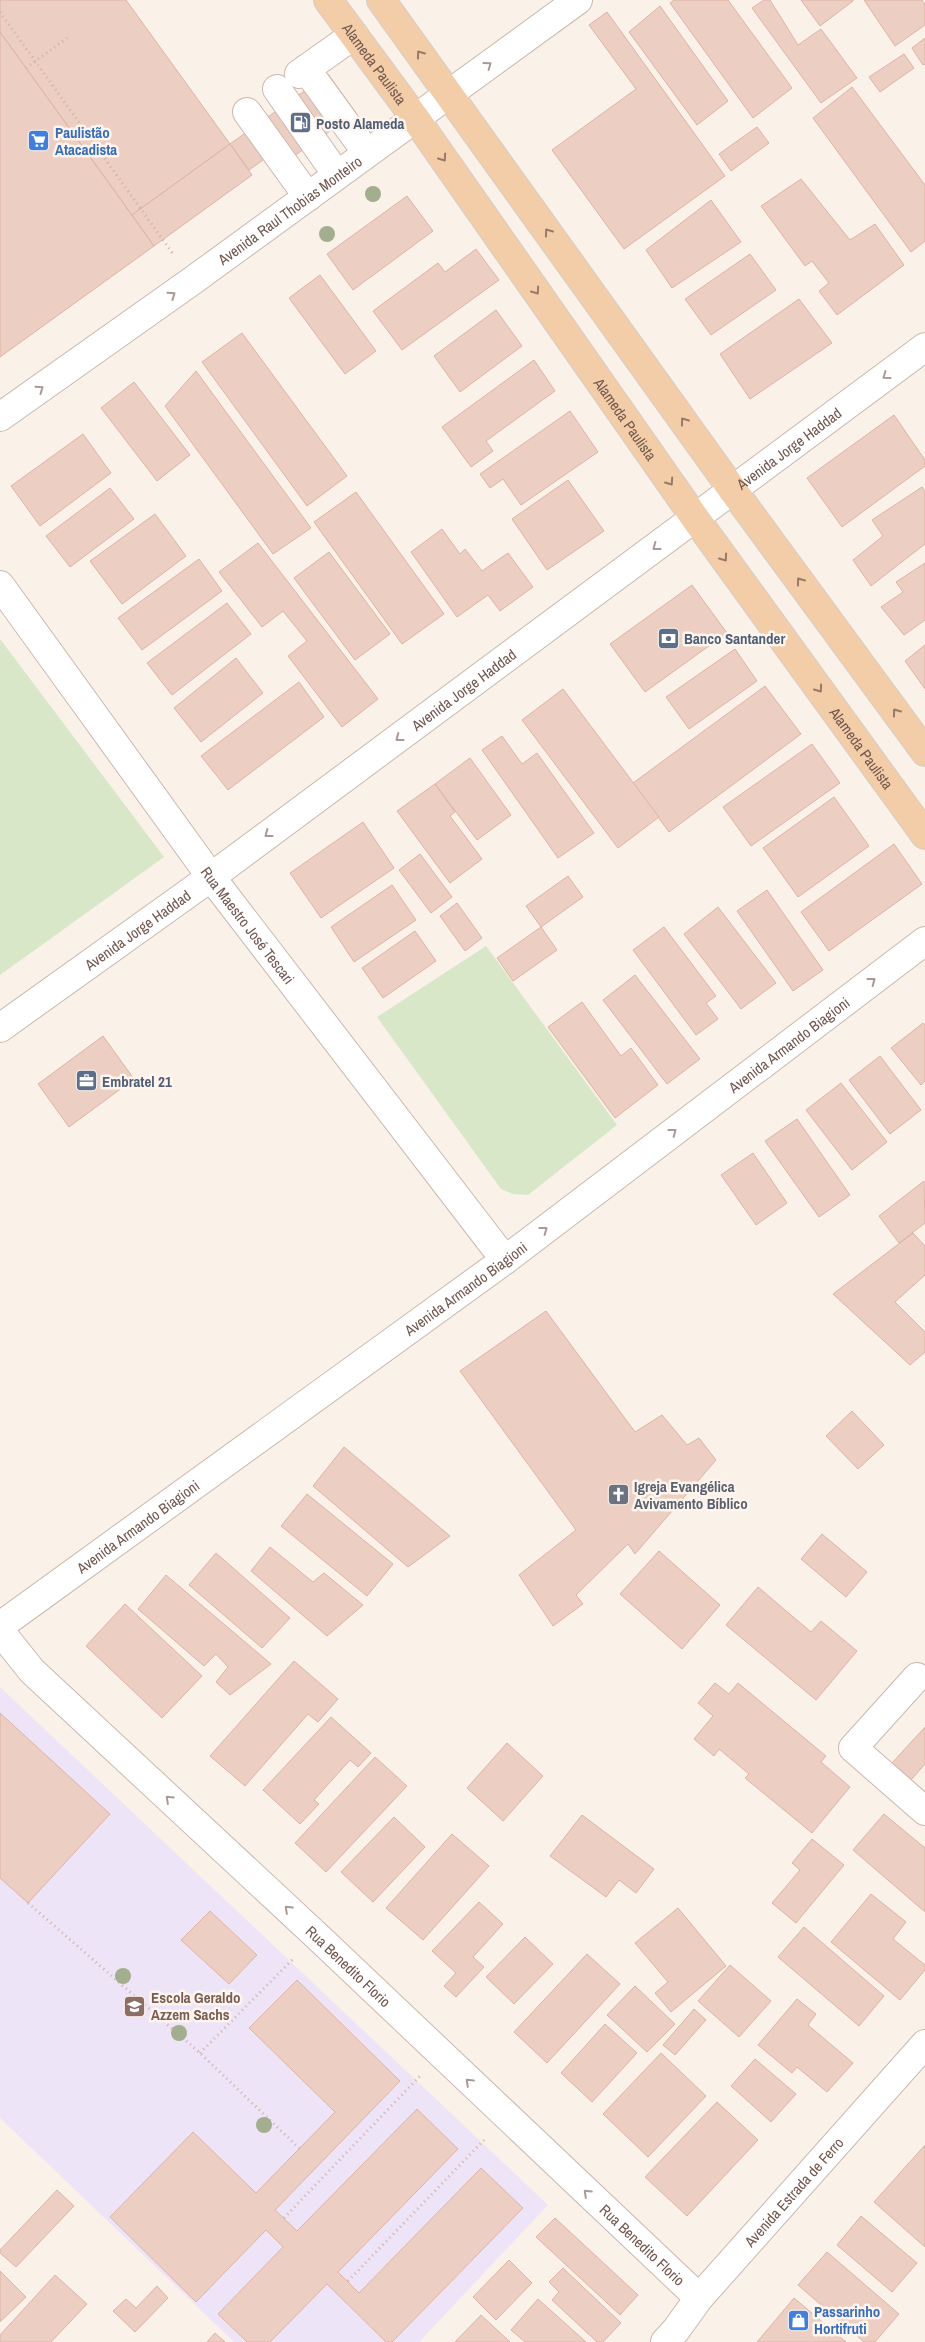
<svg xmlns="http://www.w3.org/2000/svg" width="925" height="2342" font-family="'Archivo Narrow',sans-serif">
<rect width="100%" height="100%" fill="#faf1e8"/>
<g fill="#eee4f7" fill-rule="evenodd">
<path d="M0,1687L548,2205L419,2342H392L523,2208L481,2168L359,2293L338,2272L458,2149L417,2109L297,2231L275,2210L400,2081L297,1980L249,2029L335,2112L256,2193L193,2132L110,2217L196,2301L266,2230L283,2247L218,2314L247,2342H234L0,2118V1878L28,1903L110,1814L0,1713ZM210,1911L257,1954L229,1984L182,1940Z"/>
<path d="M327,2284L386,2342H270Z"/>
</g>
<g fill="#d8e7c7">
<path d="M0,639L164,857L0,975Z"/>
<path d="M486,946L617,1125L528,1195L513,1194L501,1189L377,1017Z"/>
</g>
<g fill="#edcec2" stroke="#deb3a4">
<path d="M0,0H126L230,144L132,215L0,32Z"/>
<path d="M674,0H728L792,88L753,118L670,3Z"/>
<path d="M764,0H770L798,45L821,29L857,78L821,103L752,8Z"/>
<path d="M801,0H853V1L820,26Z"/>
<path d="M864,0H922L925,4V25L895,46Z"/>
<path d="M660,6L728,101L697,125L629,32Z"/>
<path d="M607,12L725,176L624,249L552,150L636,89L589,25Z"/>
<path d="M0,32L154,246L0,357Z"/>
<path d="M925,38V64L923,65L912,48Z"/>
<path d="M904,54L914,68L880,92L869,77Z"/>
<path d="M328,74L356,113L284,163L270,155L249,170L230,144Z"/>
<path d="M852,87L925,185V241L911,252L813,118Z"/>
<path d="M757,127L769,143L731,171L719,154Z"/>
<path d="M230,144L252,175L154,246L132,215Z"/>
<path d="M801,179L850,240L875,224L904,265L837,315L819,291L829,283L812,261L805,266L761,206Z"/>
<path d="M407,196L433,231L353,290L327,254Z"/>
<path d="M711,200L741,242L672,288L646,250Z"/>
<path d="M476,249L499,280L402,350L373,311L438,263L445,272Z"/>
<path d="M750,254L776,290L711,335L685,299Z"/>
<path d="M320,275L376,351L345,374L289,298Z"/>
<path d="M799,299L832,343L750,399L720,354Z"/>
<path d="M496,310L522,346L460,392L434,356Z"/>
<path d="M242,333L347,476L307,506L202,362Z"/>
<path d="M534,360L555,391L486,441L493,451L471,467L442,427Z"/>
<path d="M196,371L311,528L273,554L165,406Z"/>
<path d="M134,382L190,455L157,481L101,408Z"/>
<path d="M570,411L598,452L521,505L503,479L490,488L480,474Z"/>
<path d="M894,415L925,460V466L842,527L807,478Z"/>
<path d="M83,434L111,473L40,526L11,486Z"/>
<path d="M568,480L604,531L547,570L512,519Z"/>
<path d="M922,487L925,491V544L871,586L853,560L883,536L872,520Z"/>
<path d="M110,488L134,519L70,567L46,536Z"/>
<path d="M356,492L444,614L402,644L314,522Z"/>
<path d="M155,514L186,556L122,604L90,561Z"/>
<path d="M442,529L460,554L465,549L482,571L508,553L533,587L500,611L488,595L457,617L411,552Z"/>
<path d="M258,543L378,699L342,727L288,656L307,641L283,611L262,627L219,572Z"/>
<path d="M329,552L390,634L355,660L294,578Z"/>
<path d="M199,559L222,591L142,650L118,618Z"/>
<path d="M925,563V620L904,635L881,607L903,592L896,582Z"/>
<path d="M692,585L727,633L645,692L610,644Z"/>
<path d="M227,603L251,634L172,695L147,663Z"/>
<path d="M925,645V689L905,661Z"/>
<path d="M735,649L757,681L689,729L666,697Z"/>
<path d="M236,658L263,693L201,742L174,708Z"/>
<path d="M299,682L324,717L228,790L201,756Z"/>
<path d="M765,686L801,734L669,832L633,783Z"/>
<path d="M563,689L659,817L618,848L522,720Z"/>
<path d="M502,736L522,764L537,753L594,833L558,858L482,750Z"/>
<path d="M812,744L840,783L751,846L723,807Z"/>
<path d="M470,758L511,815L477,840L435,784Z"/>
<path d="M435,784L455,812L450,816L482,859L450,883L397,811Z"/>
<path d="M834,797L869,846L798,897L763,848Z"/>
<path d="M363,822L394,868L321,918L290,873Z"/>
<path d="M894,844L922,884L829,951L801,912Z"/>
<path d="M420,854L452,897L431,913L399,870Z"/>
<path d="M568,876L583,897L541,927L526,906Z"/>
<path d="M392,885L416,920L354,962L331,927Z"/>
<path d="M767,890L823,970L793,991L737,911Z"/>
<path d="M457,903L482,938L465,951L440,916Z"/>
<path d="M718,907L776,983L741,1009L684,934Z"/>
<path d="M541,927L557,950L513,981L497,958Z"/>
<path d="M664,927L716,996L706,1003L718,1019L696,1035L633,950Z"/>
<path d="M415,931L436,961L383,998L362,968Z"/>
<path d="M635,975L700,1059L667,1084L603,1000Z"/>
<path d="M582,1002L621,1056L631,1048L658,1085L615,1118L548,1027Z"/>
<path d="M923,1023L925,1025V1081L921,1085L891,1048Z"/>
<path d="M103,1036L134,1079L69,1127L38,1084Z"/>
<path d="M880,1056L921,1110L890,1134L849,1080Z"/>
<path d="M841,1083L887,1142L852,1170L806,1110Z"/>
<path d="M797,1119L850,1195L819,1217L765,1141Z"/>
<path d="M753,1153L787,1203L756,1225L721,1175Z"/>
<path d="M924,1181L925,1223L899,1243L879,1216Z"/>
<path d="M913,1233L925,1246V1275L895,1302L925,1332V1352L910,1365L833,1294Z"/>
<path d="M546,1311L635,1432L662,1415L687,1445L699,1438L716,1460L635,1554L628,1544L576,1595L583,1604L553,1626L519,1575L576,1530L460,1371Z"/>
<path d="M852,1411L884,1445L858,1469L826,1436Z"/>
<path d="M344,1447L450,1536L408,1567L313,1486Z"/>
<path d="M307,1494L393,1564L367,1596L281,1526Z"/>
<path d="M822,1534L867,1572L846,1597L801,1559Z"/>
<path d="M270,1547L313,1582L324,1573L363,1605L327,1636L251,1571Z"/>
<path d="M659,1551L720,1605L682,1649L620,1594Z"/>
<path d="M216,1553L290,1618L262,1648L189,1585Z"/>
<path d="M166,1575L271,1664L230,1695L216,1682L228,1667L216,1654L204,1666L138,1609Z"/>
<path d="M758,1587L811,1632L821,1621L857,1651L816,1700L726,1625Z"/>
<path d="M125,1604L202,1676L162,1718L86,1646Z"/>
<path d="M294,1661L338,1699L318,1722L308,1714L245,1786L210,1756Z"/>
<path d="M715,1683L729,1694L738,1683L826,1756L821,1762L850,1787L812,1833L745,1778L749,1774L719,1749L714,1756L694,1739L713,1716L698,1703Z"/>
<path d="M0,1713L110,1814L28,1903L0,1878Z"/>
<path d="M331,1717L371,1753L358,1767L350,1760L314,1800L319,1804L300,1824L263,1790Z"/>
<path d="M925,1727V1764L911,1780L892,1763Z"/>
<path d="M507,1743L543,1776L503,1821L467,1788Z"/>
<path d="M375,1757L407,1786L326,1872L295,1843Z"/>
<path d="M884,1814L925,1848V1912L853,1850Z"/>
<path d="M582,1815L654,1869L636,1893L619,1880L606,1897L550,1856Z"/>
<path d="M394,1817L425,1847L373,1902L341,1872Z"/>
<path d="M452,1834L489,1866L423,1940L386,1908Z"/>
<path d="M812,1839L844,1865L796,1923L772,1903L800,1870L792,1863Z"/>
<path d="M871,1894L906,1922L893,1939L925,1965V1970L900,2000L831,1942Z"/>
<path d="M479,1902L503,1924L473,1957L484,1967L456,1997L444,1986L456,1973L432,1951Z"/>
<path d="M678,1908L726,1966L671,2012L655,1993L668,1982L635,1943Z"/>
<path d="M210,1911L257,1955L229,1984L181,1940Z"/>
<path d="M804,1927L884,1996L859,2026L778,1957Z"/>
<path d="M525,1937L553,1964L514,2004L486,1977Z"/>
<path d="M587,1954L620,1984L547,2063L514,2032Z"/>
<path d="M730,1965L771,2001L739,2037L698,2001Z"/>
<path d="M297,1980L400,2081L275,2210L297,2231L417,2109L458,2149L338,2272L359,2293L481,2168L523,2208L392,2342H386L327,2284L270,2342H247L218,2314L283,2247L266,2230L196,2302L110,2217L193,2132L256,2193L335,2112L249,2028Z"/>
<path d="M635,1986L675,2024L647,2052L607,2015Z"/>
<path d="M797,1999L816,2014L808,2025L853,2063L827,2092L797,2067L792,2073L758,2045Z"/>
<path d="M694,2009L706,2020L675,2055L663,2045Z"/>
<path d="M605,2024L637,2053L592,2102L561,2073Z"/>
<path d="M661,2053L706,2096L648,2157L603,2114Z"/>
<path d="M755,2059L796,2094L771,2122L731,2086Z"/>
<path d="M717,2102L758,2140L687,2216L645,2177Z"/>
<path d="M925,2145V2247L874,2202Z"/>
<path d="M57,2190L74,2206L16,2267L0,2253V2250Z"/>
<path d="M861,2216L917,2263L892,2292L837,2245Z"/>
<path d="M555,2218L638,2295L620,2315L536,2237Z"/>
<path d="M827,2252L899,2314L875,2342H864L798,2285Z"/>
<path d="M509,2260L532,2283L496,2320L473,2297Z"/>
<path d="M563,2268L621,2323L603,2342H597L552,2300L559,2292L549,2282Z"/>
<path d="M0,2271L26,2297L0,2322Z"/>
<path d="M55,2275L87,2304L51,2342H0V2335Z"/>
<path d="M157,2286L168,2298L135,2332L113,2311L126,2299L136,2308Z"/>
<path d="M794,2298L846,2342H757Z"/>
<path d="M538,2299L586,2342H525L511,2330Z"/>
<path d="M481,2315L510,2342H455Z"/>
<path d="M215,2333L225,2342H207Z"/>
</g>
<g fill="none" stroke-linecap="round" stroke-linejoin="round">
<defs>
<g id="minor">
<path d="M306,69L367,153"/>
<path d="M299,74L354,35"/>
<path d="M277,89L337,175"/>
<path d="M247,112L308,197"/>
<path id="s1" d="M0,417L192,281L578,0"/>
<path id="s2" d="M0,585L211,877L505,1260"/>
<path id="s3" d="M0,1028L211,877L925,347"/>
<path id="s4" d="M0,1626L505,1260L925,941"/>
<path id="s5" d="M0,1631L32,1671L318,1937L699,2298"/>
<path d="M917,1677L853,1748L925,1811"/>
<path id="s6" d="M665,2342L676,2330L699,2298L925,2044"/>
</g>
<g id="major">
<path id="s7" d="M328,0L415,118L695,518L925,835"/>
<path d="M381,0L732,489L925,752"/>
</g>
</defs>
<use href="#minor" stroke="#cbb8af" stroke-width="30"/>
<use href="#major" stroke="#d5cdca" stroke-width="30"/>
<g stroke="#d2b1a5" stroke-width="3" stroke-dasharray="1 4" stroke-linecap="butt">
<path d="M0,12L173,254"/>
<path d="M26,68L67,38"/>
<path d="M28,1903L200,2053L300,2149"/>
<path d="M200,2053L295,1957"/>
<path d="M284,2218L420,2076"/>
<path d="M348,2281L485,2139"/>
</g>
<use href="#minor" stroke="#fff" stroke-width="28"/>
<use href="#major" stroke="#f3cda7" stroke-width="28"/>
</g>
<g fill="#a3ae8f">
<circle cx="373" cy="194" r="8"/>
<circle cx="327" cy="234" r="8"/>
<circle cx="123" cy="1976" r="8"/>
<circle cx="179" cy="2033" r="8"/>
<circle cx="264" cy="2125" r="8"/>
</g>
<defs><path id="oneway-chevron" d="M-2-3.5L2.5 0L-2 3.5" fill="none" stroke-width="1.6" stroke-linecap="round" stroke-linejoin="round" transform="scale(1.25)"/></defs>
<g stroke="#997a69">
<use href="#oneway-chevron" transform="translate(420 54) rotate(-126)"/>
<use href="#oneway-chevron" transform="translate(443 158) rotate(55)"/>
<use href="#oneway-chevron" transform="translate(548 232) rotate(-126)"/>
<use href="#oneway-chevron" transform="translate(536 291) rotate(55)"/>
<use href="#oneway-chevron" transform="translate(684 421) rotate(-126)"/>
<use href="#oneway-chevron" transform="translate(670 482) rotate(55)"/>
<use href="#oneway-chevron" transform="translate(724 558) rotate(54)"/>
<use href="#oneway-chevron" transform="translate(800 581) rotate(-126)"/>
<use href="#oneway-chevron" transform="translate(819 689) rotate(54)"/>
<use href="#oneway-chevron" transform="translate(896 712) rotate(-126)"/>
</g>
<g stroke="#aa9a95">
<use href="#oneway-chevron" transform="translate(488 65) rotate(-36)"/>
<use href="#oneway-chevron" transform="translate(172 295) rotate(-35)"/>
<use href="#oneway-chevron" transform="translate(886 376) rotate(144)"/>
<use href="#oneway-chevron" transform="translate(40 389) rotate(-35)"/>
<use href="#oneway-chevron" transform="translate(656 547) rotate(143)"/>
<use href="#oneway-chevron" transform="translate(399 738) rotate(143)"/>
<use href="#oneway-chevron" transform="translate(268 834) rotate(143)"/>
<use href="#oneway-chevron" transform="translate(872 981) rotate(-37)"/>
<use href="#oneway-chevron" transform="translate(673 1132) rotate(-37)"/>
<use href="#oneway-chevron" transform="translate(544 1230) rotate(-37)"/>
<use href="#oneway-chevron" transform="translate(169 1799) rotate(-137)"/>
<use href="#oneway-chevron" transform="translate(288 1909) rotate(-137)"/>
<use href="#oneway-chevron" transform="translate(469 2082) rotate(-136)"/>
<use href="#oneway-chevron" transform="translate(587 2193) rotate(-137)"/>
</g>
<defs>
<symbol id="fuel-square" viewBox="-11 -11 22 22"><rect x="-9" y="-9" width="18" height="18" rx="4" fill="#5c6f8a" stroke="#fdf5ee"/><path d="M-5.5-6h7V0h2V4h1.3V-2.5L3-4.5l.8-.8L6-3V5H2.5V1h-1V6h-7ZM-4.2-4.7v3.2H.2V-4.7Z" fill="#fff"/></symbol>
<symbol id="supermarket-square" viewBox="-11 -11 22 22"><rect x="-9" y="-9" width="18" height="18" rx="4" fill="#3f7fe0" stroke="#fdf5ee"/><path d="M-6-5.5h2.5l.6 2H6L4.5 2H-2.5L-4.4-4H-6ZM-1.5 3.2a1.3 1.3 0 1 0 .1 0ZM3 3.2a1.3 1.3 0 1 0 .1 0Z" fill="#fff"/></symbol>
<symbol id="bank-square" viewBox="-11 -11 22 22"><rect x="-9" y="-9" width="18" height="18" rx="4" fill="#5c6f8a" stroke="#fdf5ee"/><path d="M-6-4H6V4H-6ZM0-2.3a2.3 2.3 0 1 0 0 4.6a2.3 2.3 0 1 0 0-4.6Z" fill="#fff"/></symbol>
<symbol id="office-square" viewBox="-11 -11 22 22"><rect x="-9" y="-9" width="18" height="18" rx="4" fill="#5c6f8a" stroke="#fdf5ee"/><path d="M-6-3h4V-5.5h4V-3h4V5H-6ZM-1-4.5V-3h2v-1.5ZM-6 0V1H6V0Z" fill="#fff"/></symbol>
<symbol id="church-square" viewBox="-11 -11 22 22"><rect x="-9" y="-9" width="18" height="18" rx="4" fill="#6b7280" stroke="#fdf5ee"/><path d="M-1.2-6h2.4v3.5h3.3v2.4h-3.3V6h-2.4V-.1h-3.3v-2.4h3.3Z" fill="#fff"/></symbol>
<symbol id="school-square" viewBox="-11 -11 22 22"><rect x="-9" y="-9" width="18" height="18" rx="4" fill="#8d6e63" stroke="#fdf5ee"/><path d="M0-5L7-2L0 1L-7-2ZM-4 1L0 2.5L4 1V4Q0 6-4 4Z" fill="#fff"/></symbol>
<symbol id="shop-square" viewBox="-11 -11 22 22"><rect x="-9" y="-9" width="18" height="18" rx="4" fill="#3f7fe0" stroke="#fdf5ee"/><path d="M-5-2.5h2.3a2.7 3.5 0 0 1 5.4 0H5L5.5 6h-11ZM-1.5-2.5h3a1.5 2.3 0 0 0-3 0Z" fill="#fff"/></symbol>
</defs>
<g fill-rule="evenodd">
<use href="#fuel-square" x="288" y="110" width="25" height="25"/>
<use href="#supermarket-square" x="26" y="128" width="25" height="25"/>
<use href="#bank-square" x="656" y="626" width="25" height="25"/>
<use href="#office-square" x="74" y="1068" width="25" height="25"/>
<use href="#church-square" x="606" y="1482" width="25" height="25"/>
<use href="#school-square" x="122" y="1994" width="25" height="25"/>
<use href="#shop-square" x="786" y="2308" width="25" height="25"/>
</g>
<g text-anchor="middle" dominant-baseline="central" stroke-width="5" stroke-linejoin="round" paint-order="stroke">
<g font-size="15" fill="#72574e" stroke="#fdf5ee">
<text stroke="none"><textPath href="#s7" startOffset="79">Alameda Paulista</textPath></text>
<text stroke="none"><textPath href="#s1" startOffset="356">Avenida Raul Thobias Monteiro</textPath></text>
<text stroke="none"><textPath href="#s7" startOffset="514">Alameda Paulista</textPath></text>
<text stroke="none"><textPath href="#s3" startOffset="979">Avenida Jorge Haddad</textPath></text>
<text stroke="none"><textPath href="#s3" startOffset="574">Avenida Jorge Haddad</textPath></text>
<text stroke="none"><textPath href="#s7" startOffset="919">Alameda Paulista</textPath></text>
<text stroke="none"><textPath href="#s2" startOffset="421">Rua Maestro José Tescari</textPath></text>
<text stroke="none"><textPath href="#s3" startOffset="169">Avenida Jorge Haddad</textPath></text>
<text stroke="none"><textPath href="#s4" startOffset="980">Avenida Armando Biagioni</textPath></text>
<text stroke="none"><textPath href="#s4" startOffset="575">Avenida Armando Biagioni</textPath></text>
<text stroke="none"><textPath href="#s4" startOffset="170">Avenida Armando Biagioni</textPath></text>
<text stroke="none"><textPath href="#s5" startOffset="484">Rua Benedito Florio</textPath></text>
<text stroke="none"><textPath href="#s6" startOffset="198">Avenida Estrada de Ferro</textPath></text>
<text stroke="none"><textPath href="#s5" startOffset="889">Rua Benedito Florio</textPath></text>
</g>
<g font-size="15" font-weight="bold" fill="#4e5e75" stroke="#fdf5ee" text-anchor="start">
<text x="316" y="123">Posto Alameda</text>
<text x="684" y="638">Banco Santander</text>
<text x="102" y="1081">Embratel 21</text>
</g>
<g font-size="15" font-weight="bold" fill="#366cbe" stroke="#fdf5ee" text-anchor="start">
<text x="55" y="132">Paulistão<tspan x="55" dy="17">Atacadista</tspan></text>
<text x="814" y="2311">Passarinho<tspan x="814" dy="17">Hortifruti</tspan></text>
</g>
<g font-size="15" font-weight="bold" fill="#5b616d" stroke="#fdf5ee" text-anchor="start">
<text x="634" y="1486">Igreja Evangélica<tspan x="634" dy="17">Avivamento Bíblico</tspan></text>
</g>
<g font-size="15" font-weight="bold" fill="#785e54" stroke="#fdf5ee" text-anchor="start">
<text x="151" y="1997">Escola Geraldo<tspan x="151" dy="17">Azzem Sachs</tspan></text>
</g>
</g>
</svg>
